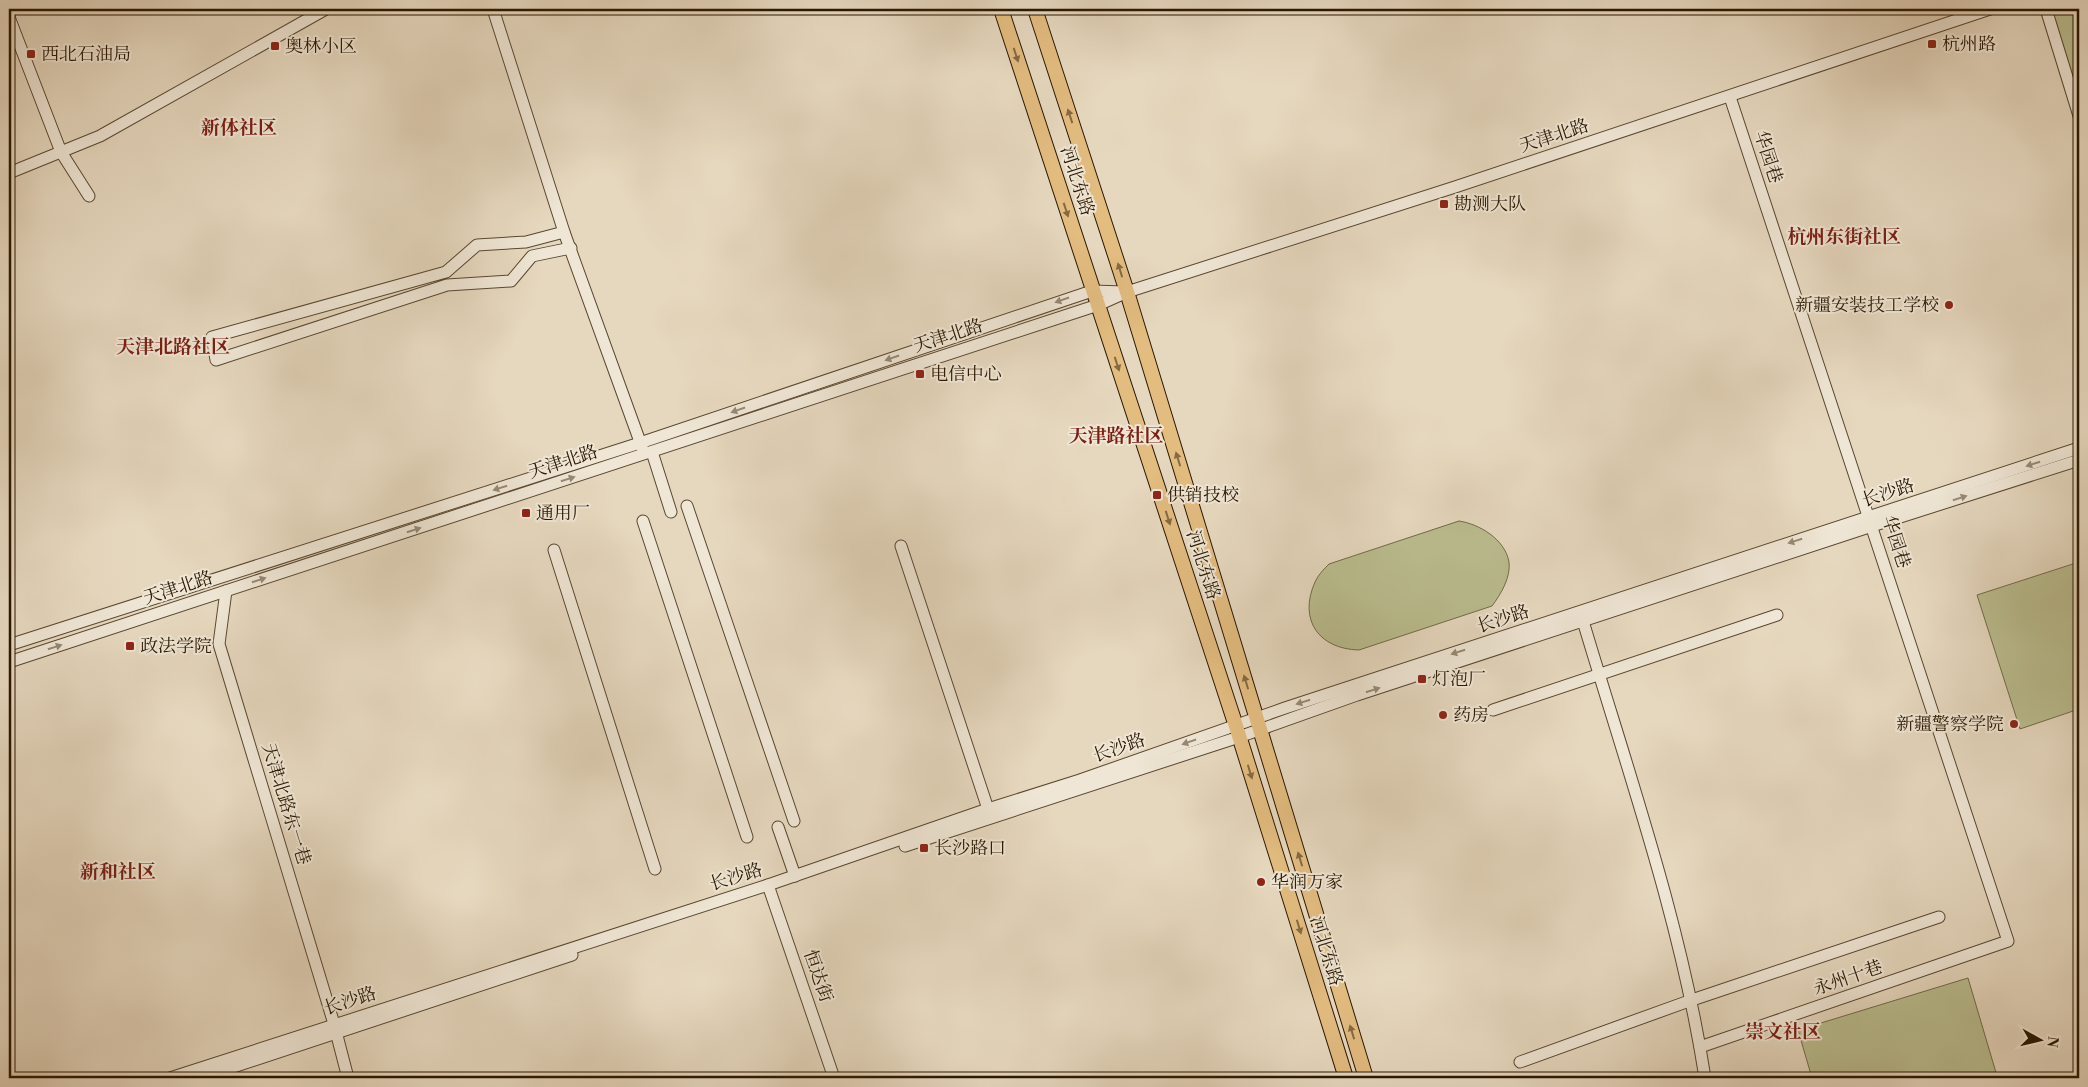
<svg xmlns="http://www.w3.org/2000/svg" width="2088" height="1087" font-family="'Libre Bodoni','Noto Serif SC',serif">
<rect width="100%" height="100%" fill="#e6d8bf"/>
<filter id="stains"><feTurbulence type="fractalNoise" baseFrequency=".004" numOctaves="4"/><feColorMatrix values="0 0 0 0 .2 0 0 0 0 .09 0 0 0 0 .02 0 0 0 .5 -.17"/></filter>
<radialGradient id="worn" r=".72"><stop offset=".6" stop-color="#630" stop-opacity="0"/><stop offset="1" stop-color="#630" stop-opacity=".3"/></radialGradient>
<g fill="#babd8f" stroke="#726a48">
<path d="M2050,9H2079V96Z"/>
<path d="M1459,521C1479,524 1505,539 1509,562C1511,577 1501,594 1492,606L1359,650C1319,649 1298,620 1315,582C1318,575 1324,569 1329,564Z"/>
<path d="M2079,562V709L2020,729L1977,595Z"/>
<path d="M1968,978L1997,1076L1991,1078H1812L1798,1030Z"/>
</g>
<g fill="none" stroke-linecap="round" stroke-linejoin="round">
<defs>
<g id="minor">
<path d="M493,9L564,232L643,450"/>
<path d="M2046,9L2079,116"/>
<path d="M9,17L61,152L89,196"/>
<path d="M9,173L100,136L326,9"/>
<path d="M564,232L526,242L477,245L446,272L212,337L216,360L447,285L511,281L532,256L571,248"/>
<path d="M652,452L671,512"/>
<path d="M687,506L794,821"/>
<path d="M643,521L747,837"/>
<path d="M901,546L988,809"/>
<path d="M554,550L655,869"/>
<path d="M226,591L219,644L334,1024L348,1078"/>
<path d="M1583,621C1628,772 1681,922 1705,1078"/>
<path d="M9,645L640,443L1092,291L1125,292"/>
<path d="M9,662L1098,305L1127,292L1455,187L1990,9"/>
<path d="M1493,710L1777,615"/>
<path d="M778,827L795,876"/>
<path d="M905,846L1239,737L1357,695L1872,526L2079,460"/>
<path d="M768,885L834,1078"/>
<path d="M1700,1047L2008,941L1730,97"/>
<path d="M1520,1062L1689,1001L1939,917"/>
<path d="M170,1078L768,885L988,809L1080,780L1285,708L2079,448"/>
<path d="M200,1078L572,955"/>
</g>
<g id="major">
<path d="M1001,9L1236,726L1346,1078"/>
<path d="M1035,9L1127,292L1366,1078"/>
</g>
</defs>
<use href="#minor" stroke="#594730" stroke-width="13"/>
<use href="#major" stroke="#2a1700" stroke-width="16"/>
<use href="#minor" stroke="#efe6d5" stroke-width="11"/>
<use href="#major" stroke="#e3bc80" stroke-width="14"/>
</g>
<defs><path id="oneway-solid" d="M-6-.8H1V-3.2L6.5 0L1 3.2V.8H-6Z" transform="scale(1.25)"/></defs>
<g fill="#866a40">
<use href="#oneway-solid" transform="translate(1016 55) rotate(72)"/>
<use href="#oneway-solid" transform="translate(1070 116) rotate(-108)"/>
<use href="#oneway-solid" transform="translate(1066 210) rotate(72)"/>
<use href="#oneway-solid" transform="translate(1120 270) rotate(-107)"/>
<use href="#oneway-solid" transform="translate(1117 364) rotate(72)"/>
<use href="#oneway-solid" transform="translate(1178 459) rotate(-107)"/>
<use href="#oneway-solid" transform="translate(1168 518) rotate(72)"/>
<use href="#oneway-solid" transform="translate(1246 682) rotate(-107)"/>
<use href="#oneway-solid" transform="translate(1250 772) rotate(73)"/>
<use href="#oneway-solid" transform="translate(1300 859) rotate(-107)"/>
<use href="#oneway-solid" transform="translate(1299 927) rotate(73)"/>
<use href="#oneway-solid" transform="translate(1352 1032) rotate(-107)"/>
</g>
<g fill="#968975">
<use href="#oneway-solid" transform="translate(1062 300) rotate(161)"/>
<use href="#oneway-solid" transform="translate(892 358) rotate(161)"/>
<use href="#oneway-solid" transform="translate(738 410) rotate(161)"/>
<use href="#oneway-solid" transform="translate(2033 464) rotate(162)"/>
<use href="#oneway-solid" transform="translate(568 479) rotate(-18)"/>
<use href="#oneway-solid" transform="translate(500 488) rotate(162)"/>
<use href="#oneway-solid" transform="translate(1960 498) rotate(-18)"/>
<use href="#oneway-solid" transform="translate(414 530) rotate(-18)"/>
<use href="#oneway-solid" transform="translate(1795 541) rotate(162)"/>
<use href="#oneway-solid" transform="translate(259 580) rotate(-18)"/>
<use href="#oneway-solid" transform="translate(55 647) rotate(-18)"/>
<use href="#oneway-solid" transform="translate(1458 652) rotate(162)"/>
<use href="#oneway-solid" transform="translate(1373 690) rotate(-18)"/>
<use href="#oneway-solid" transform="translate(1303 702) rotate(162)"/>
<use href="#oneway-solid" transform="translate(1189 742) rotate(161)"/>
</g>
<g fill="#8f2418" stroke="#efe6d5" stroke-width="2">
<rect x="1927" y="39" width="10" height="10" rx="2.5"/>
<rect x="270" y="41" width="10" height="10" rx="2.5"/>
<rect x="26" y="49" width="10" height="10" rx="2.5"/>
<rect x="1439" y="199" width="10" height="10" rx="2.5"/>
<circle cx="1949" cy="305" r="5"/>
<rect x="915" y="369" width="10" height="10" rx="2.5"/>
<rect x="1152" y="490" width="10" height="10" rx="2.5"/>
<rect x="521" y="508" width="10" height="10" rx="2.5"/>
<rect x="125" y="641" width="10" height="10" rx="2.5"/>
<rect x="1417" y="674" width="10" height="10" rx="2.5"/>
<circle cx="1443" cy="715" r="5"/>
<circle cx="2014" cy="724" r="5"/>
<rect x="919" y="843" width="10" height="10" rx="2.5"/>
<circle cx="1261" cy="882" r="5"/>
</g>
<g text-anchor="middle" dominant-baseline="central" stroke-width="4" stroke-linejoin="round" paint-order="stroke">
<g font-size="18" fill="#2a1700" stroke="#efe6d5" text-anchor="start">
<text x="1942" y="44">杭州路</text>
<text x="285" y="46">奥林小区</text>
<text x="41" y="54">西北石油局</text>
<text x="1454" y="204">勘测大队</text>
<text x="1939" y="305" text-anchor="end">新疆安装技工学校</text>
<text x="930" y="374">电信中心</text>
<text x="1167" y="495">供销技校</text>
<text x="536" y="513">通用厂</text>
<text x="140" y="646">政法学院</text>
<text x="1432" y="679">灯泡厂</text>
<text x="1453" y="715">药房</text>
<text x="2004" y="724" text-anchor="end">新疆警察学院</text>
<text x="934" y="848">长沙路口</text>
<text x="1271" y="882">华润万家</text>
</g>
<g font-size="18" fill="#2a1700" stroke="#efe6d5">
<text transform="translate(1554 136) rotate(-18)">天津北路</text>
<text transform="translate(1768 157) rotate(72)">华园巷</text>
<text transform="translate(1077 181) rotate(72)">河北东路</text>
<text transform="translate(948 336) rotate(-18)">天津北路</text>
<text transform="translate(563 462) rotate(-18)">天津北路</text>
<text transform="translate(1888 493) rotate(-18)">长沙路</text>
<text transform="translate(1896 542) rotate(72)">华园巷</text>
<text transform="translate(1203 565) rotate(72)">河北东路</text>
<text transform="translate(178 588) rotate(-18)">天津北路</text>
<text transform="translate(1503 619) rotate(-18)">长沙路</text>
<text transform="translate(1119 748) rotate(-19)">长沙路</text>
<text transform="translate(286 804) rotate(73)">天津北路东一巷</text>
<text transform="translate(736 877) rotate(-17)">长沙路</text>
<text transform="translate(1326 951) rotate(73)">河北东路</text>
<text transform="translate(818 976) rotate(71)">恒达街</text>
<text transform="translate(1848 978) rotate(-19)">永州十巷</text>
<text transform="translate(350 1001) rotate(-18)">长沙路</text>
</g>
<g font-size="19" font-weight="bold" fill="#7a1f14" stroke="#efe6d5">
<text x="239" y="128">新体社区</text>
<text x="1844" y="237">杭州东街社区</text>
<text x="173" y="347">天津北路社区</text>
<text x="1116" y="436">天津路社区</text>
<text x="118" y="872">新和社区</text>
<text x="1783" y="1032">崇文社区</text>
</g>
</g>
<rect width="2088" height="1087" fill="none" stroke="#e6d8bf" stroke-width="30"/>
<rect x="10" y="10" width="2068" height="1067" fill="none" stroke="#2a1700" stroke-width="2.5"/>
<rect x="15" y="15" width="2058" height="1057" fill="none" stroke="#2a1700"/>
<g transform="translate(2040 1040) rotate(98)" stroke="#efe6d5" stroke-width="4" paint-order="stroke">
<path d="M0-4L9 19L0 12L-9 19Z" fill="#2a1700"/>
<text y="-8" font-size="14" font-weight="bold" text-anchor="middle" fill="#2a1700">N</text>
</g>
<rect width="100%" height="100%" filter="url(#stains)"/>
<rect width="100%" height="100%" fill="url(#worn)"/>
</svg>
